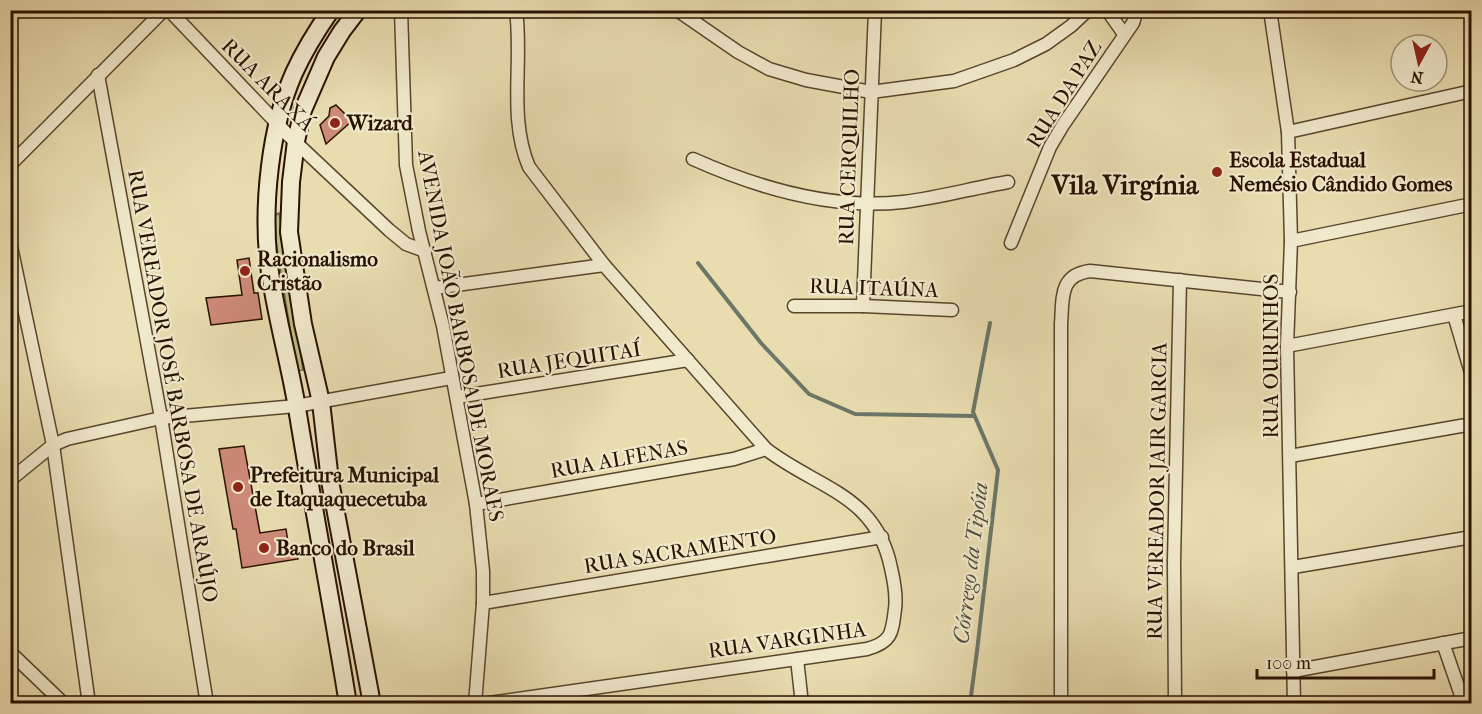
<svg xmlns="http://www.w3.org/2000/svg" width="1482" height="714" font-family="'IM FELL French Canon',serif">
<rect width="100%" height="100%" fill="#e9ddb0"/>
<filter id="stains"><feTurbulence type="fractalNoise" baseFrequency=".00333" numOctaves="4"/><feColorMatrix values="0 0 0 0 .2 0 0 0 0 .09 0 0 0 0 .02 0 0 0 .5 -.17"/></filter>
<radialGradient id="worn" r=".72"><stop offset=".6" stop-color="#630" stop-opacity="0"/><stop offset="1" stop-color="#630" stop-opacity=".3"/></radialGradient>
<path fill="#bebf86" stroke="#736843" stroke-width="1.5" d="M279,213L303,370L297,371L272,217Z"/>
<g fill="none" stroke-linecap="round" stroke-linejoin="round">
<g stroke="#6b7769" stroke-width="4">
<path d="M698,263L761,343L809,394L855,414L974,416"/>
<path d="M966,704L971,696L977,651L998,470L973,412L990,323"/>
</g>
</g>
<g fill="#ce8a79" stroke="#281200" stroke-width="1.5">
<path d="M336,105L352,121L326,144L320,125L329,116L330,108Z"/>
<path d="M249,258L254,293H258L262,319L211,325L206,298L242,295L237,260Z"/>
<path d="M244,446L260,533L286,529L289,549L296,548L298,559L242,568L236,529H233L219,449Z"/>
</g>
<g fill="none" stroke-linecap="round" stroke-linejoin="round">
<defs>
<g id="minor">
<path d="M169,10L289,136L389,230L406,244L425,251"/>
<path d="M401,10L406,165L419,231L443,326L476,504L483,571V603L475,704"/>
<path d="M677,10L738,52L769,69L806,80L871,92L954,81L1014,60L1046,44L1071,26L1088,10"/>
<path d="M1107,10L1124,34"/>
<path d="M1270,10L1288,132L1291,241L1287,346L1294,704"/>
<path d="M98,75L161,418L207,704"/>
<path d="M1288,132L1472,91"/>
<path d="M693,159C758,188 831,210 903,202C938,198 973,188 1008,182"/>
<path d="M10,165L164,10"/>
<path d="M1291,241L1472,204"/>
<path d="M10,242L53,445L89,704"/>
<path d="M1011,243L1050,147L1063,125L1133,23L1137,10"/>
<path d="M434,288L604,265"/>
<path d="M794,306H863L952,310"/>
<path d="M863,306L875,10"/>
<path d="M1454,315L1472,376"/>
<path d="M1287,346L1472,311"/>
<path d="M457,397L688,360"/>
<path d="M1290,456L1472,424"/>
<path d="M10,480L53,445L67,439L161,418L296,406L451,378"/>
<path d="M476,504L734,459L766,449"/>
<path d="M1293,567L1472,537"/>
<path d="M483,603L882,537"/>
<path d="M1443,643L1464,704"/>
<path d="M10,652L64,704"/>
<path d="M797,659L802,704"/>
<path d="M1293,671L1472,638"/>
<path d="M482,704L867,649C892,642 892,633 895,609C897,595 894,581 891,568C876,494 818,489 766,449L604,265L529,167C508,118 523,62 516,10"/>
<path d="M1061,704V324C1063,298 1059,275 1090,271L1290,292"/>
<path d="M1175,704L1174,562L1180,280"/>
</g>
<g id="secondary">
<path d="M331,10C317,30 304,51 294,73C270,127 262,206 269,265C275,313 289,360 297,408C313,507 332,605 348,704"/>
<path d="M358,10L342,31L326,57L303,110L296,141L291,182L289,232L303,324L321,402L330,481L372,704"/>
</g>
</defs>
<use href="#minor" stroke="#58452c" stroke-width="15"/>
<use href="#secondary" stroke="#281200" stroke-width="20"/>
<use href="#minor" stroke="#f1e9cc" stroke-width="12"/>
<use href="#secondary" stroke="#f1e9cc" stroke-width="16"/>
</g>
<g fill="#8f2418" stroke="#f1e9cc" stroke-width="2">
<circle cx="335" cy="123" r="6"/>
<circle cx="1217" cy="172" r="6"/>
<circle cx="245" cy="271" r="6"/>
<circle cx="238" cy="487" r="6"/>
<circle cx="264" cy="548" r="6"/>
</g>
<g text-anchor="middle" dominant-baseline="central" stroke-width="4.5" stroke-linejoin="round" paint-order="stroke">
<g font-size="21" fill="#281200" stroke="#f1e9cc">
<text transform="translate(268 85) rotate(45)">RUA ARAXÁ</text>
<text transform="translate(1064 94) rotate(-58)">RUA DA PAZ</text>
<text transform="translate(849 157) rotate(-88)">RUA CERQUILHO</text>
<text transform="translate(874 288) rotate(2)">RUA ITAÚNA</text>
<text transform="translate(461 336) rotate(79)">AVENIDA JOÃO BARBOSA DE MORAES</text>
<text transform="translate(1271 356) rotate(-90)">RUA OURINHOS</text>
<text transform="translate(569 360) rotate(-9)">RUA JEQUITAÍ</text>
<text transform="translate(173 386) rotate(80)">RUA VEREADOR JOSÉ BARBOSA DE ARAÚJO</text>
<text transform="translate(619 459) rotate(-10)">RUA ALFENAS</text>
<text transform="translate(1157 491) rotate(-89)">RUA VEREADOR JAIR GARCIA</text>
<text transform="translate(680 551) rotate(-9)">RUA SACRAMENTO</text>
<text transform="translate(787 640) rotate(-8)">RUA VARGINHA</text>
</g>
<g font-size="21" font-weight="bold" fill="#281200" stroke="#f1e9cc" text-anchor="start">
<text x="347" y="123">Wizard</text>
<text x="1229" y="160">Escola Estadual<tspan x="1229" dy="24">Nemésio Cândido Gomes</tspan></text>
<text x="257" y="259">Racionalismo<tspan x="257" dy="24">Cristão</tspan></text>
<text x="250" y="475">Prefeitura Municipal<tspan x="250" dy="24">de Itaquaquecetuba</tspan></text>
<text x="276" y="548">Banco do Brasil</text>
</g>
<g font-size="22" font-style="italic" fill="#4f4d3d" stroke="#f1e9cc">
<text transform="translate(971 563) rotate(-83)">Córrego da Tipóia</text>
</g>
<g font-size="27" font-weight="bold" fill="#281200" stroke="#f1e9cc">
<text x="1125" y="185">Vila Virgínia</text>
</g>
</g>
<rect width="1482" height="714" fill="none" stroke="#e9ddb0" stroke-width="36"/>
<rect x="12" y="12" width="1458" height="690" fill="none" stroke="#281200" stroke-width="3"/>
<rect x="18" y="18" width="1446" height="678" fill="none" stroke="#281200" stroke-width="1.5"/>
<g transform="translate(1419 63) rotate(188)"><circle r="28" fill="#f1e9cc" stroke="#a1937a" stroke-width="1.5"/>
<path d="M0-4.5L10 22L0 15L-10 22Z" fill="#8f2418"/>
<text y="-9" font-size="16" font-weight="bold" text-anchor="middle" fill="#281200">N</text>
</g>
<path d="M1257 669v9h177v-9" fill="none" stroke="#281200" stroke-width="3"/>
<text x="1266" y="669" font-size="18" fill="#281200" stroke="#f1e9cc" stroke-width="4.5" paint-order="stroke">100 m</text>
<rect width="100%" height="100%" filter="url(#stains)"/>
<rect width="100%" height="100%" fill="url(#worn)"/>
</svg>
